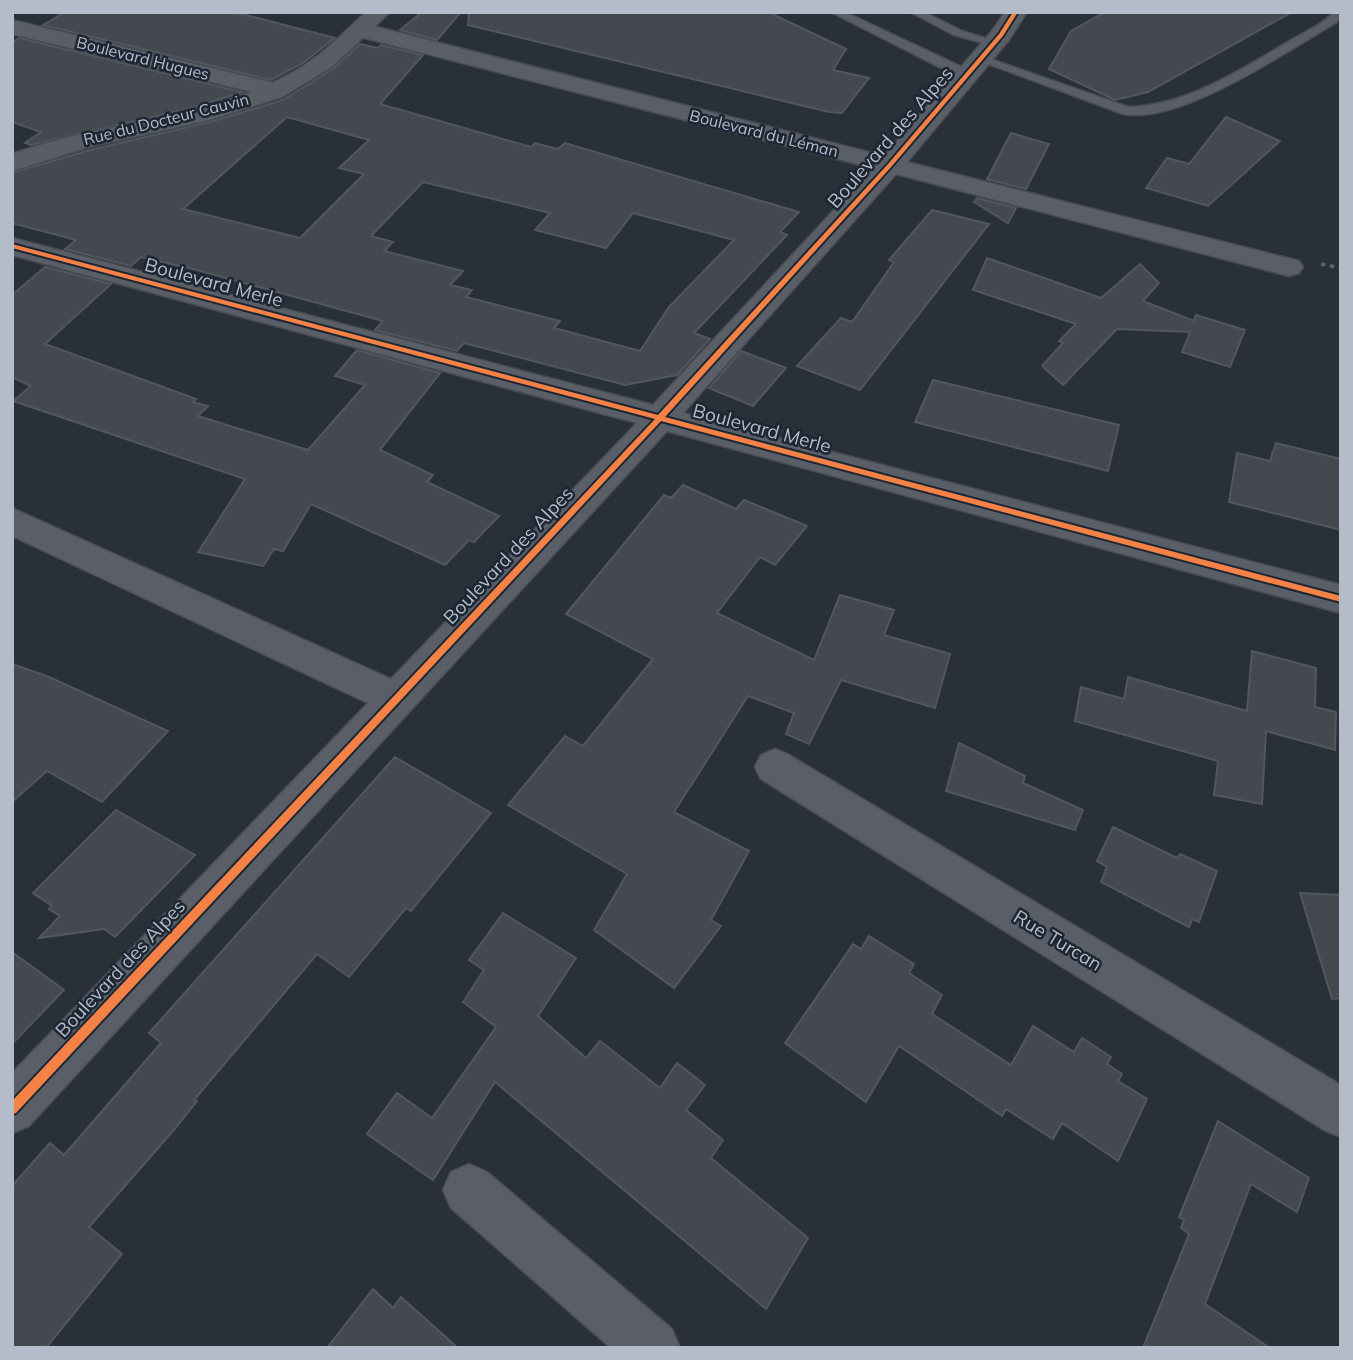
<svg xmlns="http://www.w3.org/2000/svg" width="1353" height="1360" font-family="Mulish,sans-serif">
<rect width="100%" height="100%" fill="#2a3038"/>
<g fill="#444950" stroke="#52575f" stroke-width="2" fill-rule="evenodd">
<path d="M65,12H234L335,38L303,63L271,80L43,25Z"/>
<path d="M422,12H461L437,40L400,30Z"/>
<path d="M469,12H768L846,49L833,70L869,78L842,113L829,112L468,25Z"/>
<path d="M1105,12H1292L1148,92L1115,100L1049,69L1071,31Z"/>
<path d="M19,38L242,92L191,108L31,145L25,143L41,132L12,122V43Z"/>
<path d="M360,44L377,48L381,45L423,55L380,104L531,147L535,143L558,149L565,143L799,212L780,232L787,235L694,333L710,339L677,375L625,385L464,343L457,351L375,330L383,321L197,270L141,257L131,266L65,249L76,240L12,223V173L90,150L210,122L283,100L334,68ZM287,117L369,140L339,168L364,174L300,238L183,209ZM423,182L550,213L535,230L606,248L633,213L734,240L669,307L640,351L554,328L560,321L466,297L472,290L450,285L463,271L384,251L393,242L371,236Z"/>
<path d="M1226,117L1280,141L1208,206L1146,188L1167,158L1189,164Z"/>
<path d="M1011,133L1049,144L1026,189L987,179Z"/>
<path d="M977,198L1016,208L1008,223L974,202Z"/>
<path d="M932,210L989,224L860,390L797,366L841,318L852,322L894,262L889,260Z"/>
<path d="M987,258L1101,298L1140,264L1159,283L1143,301L1194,321L1196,315L1245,330L1230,367L1182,352L1190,332L1117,329L1063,385L1042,366L1063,343L1059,341L1076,324L973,290Z"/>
<path d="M45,267L111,284L45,344L196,399L193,402L208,406L198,416L308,450L365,385L335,376L357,350L440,373L380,450L433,475L427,482L499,516L474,542L469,540L445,565L311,504L283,551L274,549L263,566L198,552L245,479L13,401L31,386L12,377V295Z"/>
<path d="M741,351L786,368L753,406L709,388Z"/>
<path d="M933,380L1119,425L1108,471L915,422Z"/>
<path d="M1276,443L1341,459V530L1229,502L1237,453L1270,461Z"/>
<path d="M683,485L736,509L744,500L807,526L775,565L760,557L717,613L814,660L840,595L894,610L884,635L950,654L935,708L841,680L809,744L786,734L794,713L748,696L674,812L749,851L711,920L721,926L674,988L594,930L627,874L508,805L565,736L583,746L653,659L566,614L664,495L671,498Z"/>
<path d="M1252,651L1316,668L1315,707L1336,712L1335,750L1266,731L1262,804L1214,795L1218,761L1075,721L1081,687L1124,699L1128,677L1247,711Z"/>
<path d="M12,664L49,677L168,731L102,802L47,771L12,802Z"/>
<path d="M959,743L1025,776L1023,783L1083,810L1075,830L946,791Z"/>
<path d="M395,757L491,813L411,911L406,908L349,977L317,954L194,1100L197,1101L173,1131L89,1227L122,1254L46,1348H12V1186L50,1143L64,1155L161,1043L149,1033Z"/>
<path d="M116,810L195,855L115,937L104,929L39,938L60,916L49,909L52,906L33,893Z"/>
<path d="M1113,827L1177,858L1180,854L1217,871L1199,922L1192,919L1189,927L1101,882L1107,867L1097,861Z"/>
<path d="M1300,893L1341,895V998L1332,999Z"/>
<path d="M503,913L576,958L538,1016L586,1058L600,1041L660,1088L677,1063L705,1085L686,1110L723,1140L711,1158L808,1238L766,1309L495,1082L433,1180L367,1134L397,1093L432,1118L496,1027L463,1002L484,970L469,960Z"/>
<path d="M869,936L914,964L909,973L942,995L932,1014L1011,1065L1033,1026L1074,1052L1082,1038L1111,1057L1107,1064L1122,1074L1118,1081L1147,1099L1118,1161L1062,1123L1053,1139L1006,1109L1002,1116L899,1046L866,1102L785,1043L853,944L861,949Z"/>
<path d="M12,952L64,990L12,1044Z"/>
<path d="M1218,1121L1309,1178L1297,1212L1251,1184L1205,1304L1270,1348H1143L1189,1234L1181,1228L1184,1220L1179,1217Z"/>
<path d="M373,1289L393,1308L401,1297L458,1348H327Z"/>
</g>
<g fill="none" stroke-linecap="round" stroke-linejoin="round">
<defs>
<g id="lane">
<path d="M831,12H845L975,73L969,77L937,66Z"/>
<path d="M910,12H924L962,31L1001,43L995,46L954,35Z"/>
<path d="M1334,12H1341L1337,22C1287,51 1180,125 1123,114L975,59L985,57L1128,107C1187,106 1243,68 1293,39C1306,31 1324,24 1334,12Z"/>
</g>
<g id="street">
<path d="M1005,12H1027L1009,40L907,162L1299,261L1303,267L1299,273L1289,276L896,174L683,413L1341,585V613L667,431L29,1126L12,1133V1073L368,703L12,536V508L391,679L637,423L12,255V238L653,405L873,168L353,35L350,30L353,25L361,23L884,156L992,31Z"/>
<path d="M12,20L282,85L286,90L282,95L274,97L12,34Z"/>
<path d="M775,749L789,755L1341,1085V1137L1324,1130L761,779L755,767L761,755Z"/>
<path d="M469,1164L487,1172L672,1329L680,1348H611L451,1208L443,1190L451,1172Z"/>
</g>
<path id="secondary" d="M366,12H390L333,66L282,97L209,120L89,147L12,171V154C104,121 209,120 295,71C322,56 344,32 366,12Z"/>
</defs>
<use href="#lane" stroke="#484c53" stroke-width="3"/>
<use href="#street" stroke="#484c53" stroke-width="3"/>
<use href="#secondary" stroke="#484c53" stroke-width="3"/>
<path stroke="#5d636a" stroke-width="3.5" stroke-dasharray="4.5 4.5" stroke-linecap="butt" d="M1321,264L1341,268"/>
<use href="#lane" fill="#5a5e66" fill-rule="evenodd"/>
<use href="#street" fill="#5a5e66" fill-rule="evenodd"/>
<use href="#secondary" fill="#595d64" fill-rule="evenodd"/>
<defs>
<path id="cycleway" d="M1013,12H1018L1003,36L892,166L665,417L1341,596V602L661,421L16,1113L12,1114V1101L655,419L12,248V244L658,415L888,164L999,34Z"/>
</defs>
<use href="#cycleway" stroke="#1d2633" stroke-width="4"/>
<use href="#cycleway" fill="#f48246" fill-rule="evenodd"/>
</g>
<g text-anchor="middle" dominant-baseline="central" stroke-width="5" stroke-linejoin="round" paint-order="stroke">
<g font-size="16" fill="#b4bcc9" stroke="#1d2633">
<text transform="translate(143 58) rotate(14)">Boulevard Hugues</text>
<text transform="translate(166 119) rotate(-14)">Rue du Docteur Cauvin</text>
<text transform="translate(764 133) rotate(14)">Boulevard du Léman</text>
</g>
<g font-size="19" fill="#b4bcc9" stroke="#1d2633">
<text transform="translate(890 137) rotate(-49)">Boulevard des Alpes</text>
<text transform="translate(214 282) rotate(15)">Boulevard Merle</text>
<text transform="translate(762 428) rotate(15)">Boulevard Merle</text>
<text transform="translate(508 555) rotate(-47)">Boulevard des Alpes</text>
<text transform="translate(1058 940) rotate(31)">Rue Turcan</text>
<text transform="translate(120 968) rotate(-47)">Boulevard des Alpes</text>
</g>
</g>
<rect width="1353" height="1360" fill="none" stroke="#b4bcc9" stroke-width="28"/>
</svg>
